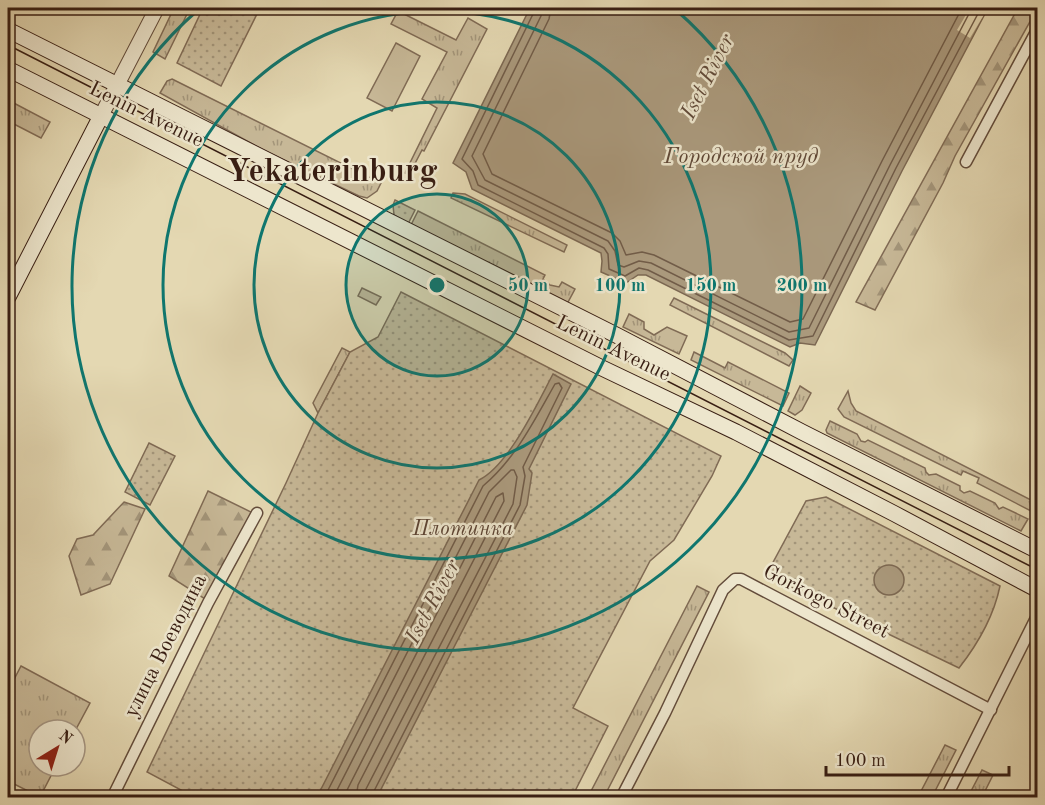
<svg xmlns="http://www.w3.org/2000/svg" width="1045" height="805" font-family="'Old Standard TT',serif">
<defs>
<pattern id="grass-tufts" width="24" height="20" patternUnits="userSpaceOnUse" patternTransform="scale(1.5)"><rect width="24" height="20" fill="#c7b897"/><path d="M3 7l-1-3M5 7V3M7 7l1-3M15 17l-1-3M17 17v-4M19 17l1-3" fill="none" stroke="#a3957a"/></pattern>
<pattern id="forest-firs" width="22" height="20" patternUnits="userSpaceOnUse" patternTransform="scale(1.5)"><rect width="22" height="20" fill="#c7b897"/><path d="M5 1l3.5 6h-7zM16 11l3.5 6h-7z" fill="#a3957a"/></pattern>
<pattern id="park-dots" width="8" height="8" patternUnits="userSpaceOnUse" patternTransform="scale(1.5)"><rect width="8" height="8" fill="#c7b897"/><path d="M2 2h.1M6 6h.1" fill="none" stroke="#a3957a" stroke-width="1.8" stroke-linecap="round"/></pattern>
</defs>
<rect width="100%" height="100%" fill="#e4d8b2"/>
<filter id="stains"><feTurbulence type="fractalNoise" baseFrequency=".00333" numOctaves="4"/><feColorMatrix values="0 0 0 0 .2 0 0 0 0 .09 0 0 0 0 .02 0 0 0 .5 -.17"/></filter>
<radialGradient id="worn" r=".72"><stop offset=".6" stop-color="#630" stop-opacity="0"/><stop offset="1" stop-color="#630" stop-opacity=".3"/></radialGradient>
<g fill="url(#grass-tufts)" stroke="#806b55" stroke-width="1.5">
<path d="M174,8H190L165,59L153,52Z"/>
<path d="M398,11L456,40L468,18L487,29L424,151L422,150L409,175L405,173L437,108L422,99L447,52L391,24Z"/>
<path d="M172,79L381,183L377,191L367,198L359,196L267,152L160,93L167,81Z"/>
<path d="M8,100L50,122L41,138L8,121Z"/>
<path d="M453,193L465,194L567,245L564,252L451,198Z"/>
<path d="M418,211L545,275L543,279L550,285L559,287L562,282L575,289L567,304L411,225Z"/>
<path d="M362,288L381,297L376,305L358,296Z"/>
<path d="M674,298L785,353L793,360L789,366L670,305Z"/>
<path d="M629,314L644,322V329L654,335L667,327L687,336L679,354L623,327Z"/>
<path d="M342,348L350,352L318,413L313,403Z"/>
<path d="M694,352L725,368L728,362L789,393L783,406L691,360Z"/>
<path d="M800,386L811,393L802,410L795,415L788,411Z"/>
<path d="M848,391L851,403L856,411L1035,502L1031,511L977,483L979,478L963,471L961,475L844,417L838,409Z"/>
<path d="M830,421L857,434L861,441L865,442L868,440L925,468L926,472L929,475L936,474L960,486V490L964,493L970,491L995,503L999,509L1003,507L1028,519L1021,531L827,433L826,430Z"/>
<path d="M697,586L709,592L604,797H588Z"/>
<path d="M21,666L90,703L75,731L39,730V766H56L40,797L8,781V691Z"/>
<path d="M945,745L956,750L932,797H918Z"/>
<path d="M982,770L993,775L982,797H968Z"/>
</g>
<g fill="url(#forest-firs)" stroke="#806b55" stroke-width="1.5">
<path d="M1018,8H1037V9L955,156L943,183L875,310L856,302Z"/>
<path d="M208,491L253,513L205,599L169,576Z"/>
<path d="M124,502L145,509L110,584L81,595L69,556L77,539L93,535Z"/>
</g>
<g fill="url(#park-dots)" stroke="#806b55" stroke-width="1.5">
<path d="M203,8H260L221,86L177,63Z"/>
<path d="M395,200L415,210L408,224L394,215L393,205Z"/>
<path d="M401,292L721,456L712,476L674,540L650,561L573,708L608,726L572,797H194L147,772L286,483L318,413L350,352L378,337Z"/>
<path d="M149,443L175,456L150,505L125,492Z"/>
<path d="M826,497L1000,586C994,615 977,645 959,668L780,582L770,568L806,501Z"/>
</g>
<path fill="#c7b897" stroke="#806b55" stroke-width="1.5" d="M396,43L420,56L392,111L367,98Z"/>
<g fill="#aa997c" stroke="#7c6852" stroke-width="1.5">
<path d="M530,8H988L902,171L815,345L800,343L790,347L646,275H638L626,283L601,272L602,261L601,253L472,189L466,172L453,163Z"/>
<path d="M553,374L571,384L529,469L532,473L527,505L377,797H317L479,480C509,465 537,404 553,374Z"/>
<circle cx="889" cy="580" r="15"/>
</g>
<path fill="#e4d8b2" d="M970,8H988L970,38L957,30Z"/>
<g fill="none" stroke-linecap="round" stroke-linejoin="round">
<g stroke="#715c48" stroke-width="1.5">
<path d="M535,8L534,12L462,159L473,171L478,185L604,248L608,254L609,269L625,276L639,268L648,270L789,340L813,336L896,168L981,8"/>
<path d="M542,8L541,16L472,156L485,180L608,241L615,251L618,265L624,267L639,261L651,263L789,332L809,328L890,165L972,8"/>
<path d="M551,8L549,19L483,154L492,174L612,233L620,241L626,255L642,252L654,255L790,322L803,319L882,161L962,8"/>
<path d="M324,798L483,486C516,458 534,421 555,384L559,383L562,388L523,467L525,476L520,505L373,793L372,798"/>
<path d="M333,798L489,492L511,470H514L517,477L513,504L366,789L365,798"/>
<path d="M343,798L496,497L503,493L504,501L358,785L356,798"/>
</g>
<defs>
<g id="minor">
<path d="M966,162L1038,28"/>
<path d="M112,798L208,603L257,513"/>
<path d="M621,798L665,713L723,590L735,579H741L991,710"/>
<path d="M946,798L1038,614"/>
</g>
<path id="tertiary" d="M101,116L157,8"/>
<g id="secondary">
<path d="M8,30L616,335L802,432L1038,551"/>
<path d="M8,69L602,368L736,432L895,514L1038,590"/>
<path d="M8,297L101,116"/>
</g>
</defs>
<use href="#minor" stroke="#634c3b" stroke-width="13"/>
<use href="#tertiary" stroke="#634c3b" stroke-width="16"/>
<use href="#secondary" stroke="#381e13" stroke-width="17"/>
<use href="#minor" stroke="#ede6cd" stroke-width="10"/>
<use href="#tertiary" stroke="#ede6cd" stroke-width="14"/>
<use href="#secondary" stroke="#ede6cd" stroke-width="15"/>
<path stroke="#381e13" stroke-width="1.5" d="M8,45L1038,570"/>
</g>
<circle cx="437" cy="285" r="91" fill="#0f766e" fill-opacity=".12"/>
<g fill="none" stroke="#0f766e" stroke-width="3">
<circle cx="437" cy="285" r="91"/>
<circle cx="437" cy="285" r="183"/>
<circle cx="437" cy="285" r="274"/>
<path d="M676 10A365 365 0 1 1 198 10"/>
</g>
<g text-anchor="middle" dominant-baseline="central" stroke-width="5" stroke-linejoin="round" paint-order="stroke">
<g font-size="21" fill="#381e13" stroke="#ede6cd">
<text transform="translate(146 115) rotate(26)">Lenin Avenue</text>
<text transform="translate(613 349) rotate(26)">Lenin Avenue</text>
<text transform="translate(826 602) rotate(27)">Gorkogo Street</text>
<text transform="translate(166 646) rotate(-63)">улица Воеводина</text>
</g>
<g font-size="21" font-style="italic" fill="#5c4434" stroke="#ede6cd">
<text x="463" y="529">Плотинка</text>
</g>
<g font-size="22" font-style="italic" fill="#604938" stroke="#ede6cd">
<text transform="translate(708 77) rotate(-63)">Iset River</text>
<text x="741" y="157">Городской пруд</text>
<text transform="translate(433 602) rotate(-62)">Iset River</text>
</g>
<g font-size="33" font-weight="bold" fill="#381e13" stroke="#ede6cd">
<text x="332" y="172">Yekaterinburg</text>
</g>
</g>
<circle cx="437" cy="285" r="9" fill="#0f766e" stroke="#ede6cd" stroke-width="3"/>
<g font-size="18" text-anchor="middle" font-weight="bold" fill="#0f766e" stroke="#ede6cd" stroke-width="5" stroke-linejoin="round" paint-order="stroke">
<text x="528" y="291">50 m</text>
<text x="620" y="291">100 m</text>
<text x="711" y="291">150 m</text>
<text x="802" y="291">200 m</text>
</g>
<rect width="1045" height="805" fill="none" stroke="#e4d8b2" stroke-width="30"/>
<rect x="9" y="9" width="1027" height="787" fill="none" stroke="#381e13" stroke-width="3"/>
<rect x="15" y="15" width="1015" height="775" fill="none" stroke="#381e13" stroke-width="1.5"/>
<g transform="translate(57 748) rotate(38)"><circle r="28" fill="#ede6cd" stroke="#a59683" stroke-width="1.5"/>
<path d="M0-4.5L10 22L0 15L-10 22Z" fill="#8f2418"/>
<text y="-9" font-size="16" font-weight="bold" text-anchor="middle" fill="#381e13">N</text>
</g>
<path d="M826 766v9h183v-9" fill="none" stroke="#381e13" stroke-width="3"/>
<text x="835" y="766" font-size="18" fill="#381e13" stroke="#ede6cd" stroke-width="4.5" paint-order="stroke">100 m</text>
<rect width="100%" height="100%" filter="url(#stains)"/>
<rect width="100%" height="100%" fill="url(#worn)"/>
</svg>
